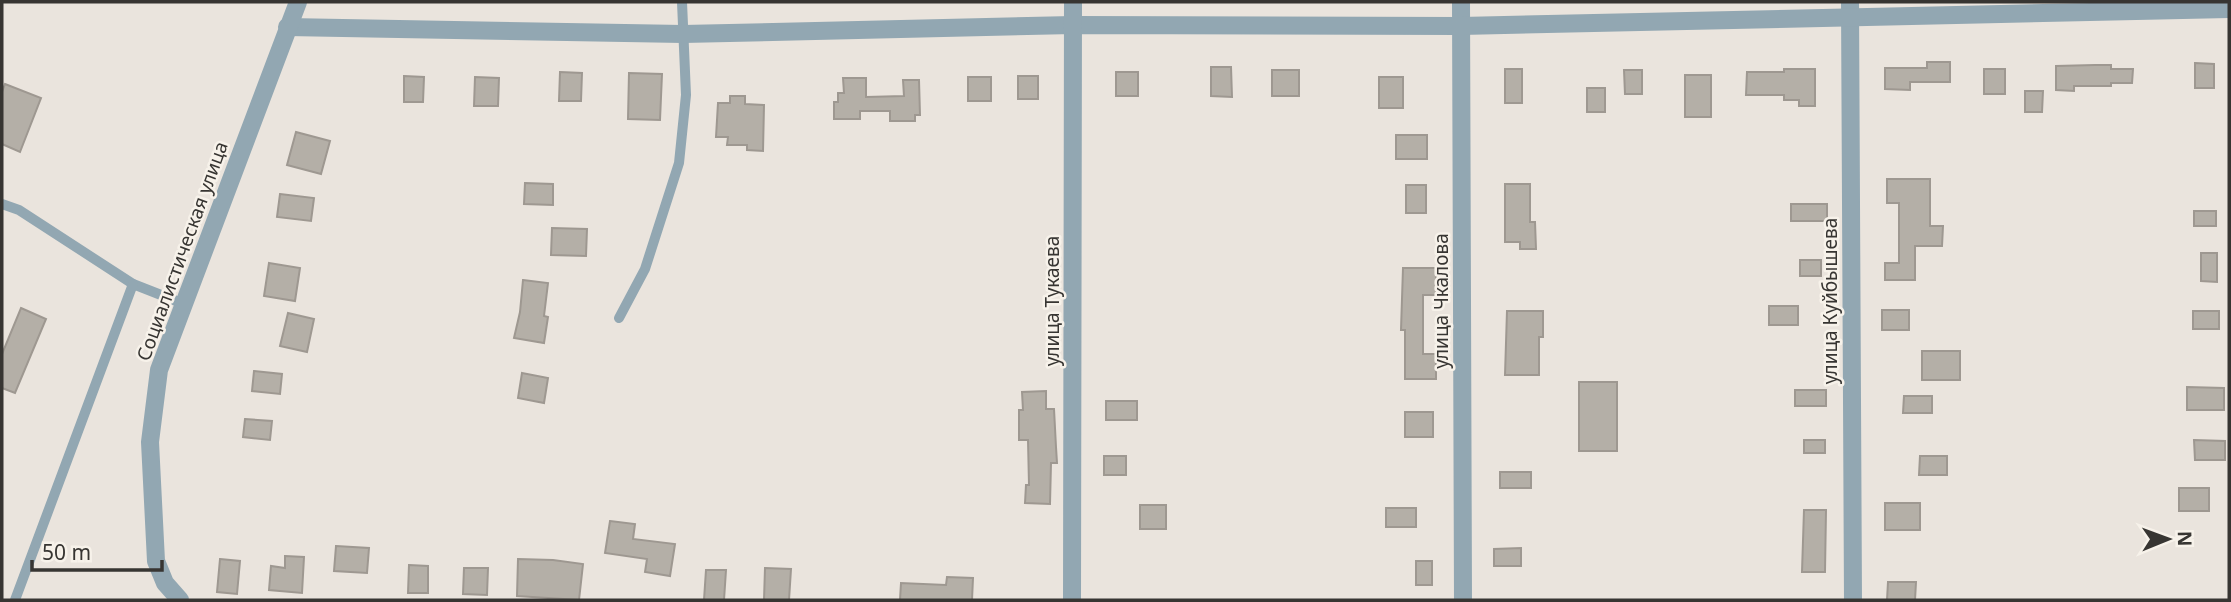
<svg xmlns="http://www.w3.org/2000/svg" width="2231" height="602" font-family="'Noto Sans',sans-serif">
<rect width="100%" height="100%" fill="#eae4dd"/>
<g fill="#b4afa7" stroke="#9e9891" stroke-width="2">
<path d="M1927,62H1950V82H1910V90L1885,89V68H1927Z"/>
<path d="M2195,63L2214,64V88H2195Z"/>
<path d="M2095,65H2111V69H2133L2132,83H2111V86H2074V91L2056,90V66Z"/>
<path d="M1211,67H1231L1232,97L1211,96Z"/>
<rect x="1505" y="69" width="17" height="34"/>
<path d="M1784,69H1815V106H1799V100H1784V95H1746L1747,72H1784Z"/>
<rect x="1984" y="69" width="21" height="25"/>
<rect x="1272" y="70" width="27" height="26"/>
<path d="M1624,70H1642V94H1625Z"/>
<path d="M560,72L582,73L581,101H559Z"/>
<rect x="1116" y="72" width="22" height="24"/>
<path d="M629,73L662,74L660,120L628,119Z"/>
<rect x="1685" y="75" width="26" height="42"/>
<path d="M404,76L424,77L423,102H404Z"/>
<rect x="1018" y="76" width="20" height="23"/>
<path d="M475,77L499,78L498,106H474Z"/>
<rect x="968" y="77" width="23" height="24"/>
<rect x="1379" y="77" width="24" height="31"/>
<path d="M843,78H866V97L904,96L903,80H919L920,115H915V121H890V111H860V119H834V102H838V93H844Z"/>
<path d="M5,84L41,98L20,152L2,144V92Z"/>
<rect x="1587" y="88" width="18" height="24"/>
<path d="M2025,91H2043L2042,112H2025Z"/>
<path d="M730,96H745V104L764,105L763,151L747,150V145H727L728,137H716L718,103H730Z"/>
<path d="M296,132L330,141L321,174L287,165Z"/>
<rect x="1396" y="135" width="31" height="24"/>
<path d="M1887,179H1930V226H1943L1942,246H1915V280H1885V263H1899V203H1887Z"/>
<path d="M525,183L553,184V205L524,204Z"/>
<path d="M1505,184H1530V222H1535L1536,249H1520V242H1505Z"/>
<rect x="1406" y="185" width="20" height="28"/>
<path d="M280,194L314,198L311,221L277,217Z"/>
<rect x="1791" y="204" width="36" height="17"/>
<rect x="2194" y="211" width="22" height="15"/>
<path d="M552,228L587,229L586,256L551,255Z"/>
<path d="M2201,253H2217V282L2201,281Z"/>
<rect x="1800" y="260" width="21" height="16"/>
<path d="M269,263L300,268L295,301L264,296Z"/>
<path d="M1403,268H1436V295H1423V354H1436V379H1405V330H1401Z"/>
<path d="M523,280L548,283L544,316L548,317L544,343L514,338L520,312Z"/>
<rect x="1769" y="306" width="29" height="19"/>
<path d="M21,308L46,319L15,393L2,388V354Z"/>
<rect x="1882" y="310" width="27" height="20"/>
<path d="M1507,311H1543V337H1539V375H1505Z"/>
<rect x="2193" y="311" width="26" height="18"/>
<path d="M288,313L314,319L307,352L280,346Z"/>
<rect x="1922" y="351" width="38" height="29"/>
<path d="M254,371L282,374L280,394L252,391Z"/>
<path d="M522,373L548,378L544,403L518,398Z"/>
<rect x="1579" y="382" width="38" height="69"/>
<path d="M2187,387L2224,388V410H2187Z"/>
<rect x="1795" y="390" width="31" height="16"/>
<path d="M1046,391V409H1054L1056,447L1057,463H1051L1050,504L1025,503L1026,485H1029L1028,440H1019V410H1023L1022,392Z"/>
<path d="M1904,396H1932V413H1903Z"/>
<rect x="1106" y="401" width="31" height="19"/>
<rect x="1405" y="412" width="28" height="25"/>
<path d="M245,419L272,421L270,440L243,437Z"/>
<rect x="1804" y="440" width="21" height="13"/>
<path d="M2194,440L2225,441V460H2195Z"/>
<rect x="1104" y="456" width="22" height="19"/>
<path d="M1920,456H1947V475H1919Z"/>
<rect x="1500" y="472" width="31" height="16"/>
<rect x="2179" y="488" width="30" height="23"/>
<rect x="1885" y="503" width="35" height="27"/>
<rect x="1140" y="505" width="26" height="24"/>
<rect x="1386" y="508" width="30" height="19"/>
<path d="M1804,510H1826L1825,572H1802Z"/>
<path d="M610,521L635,524L633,539L675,544L670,576L645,572L647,559L605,553Z"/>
<path d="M336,546L369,548L367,573L334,571Z"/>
<path d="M1521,548V566H1494V549Z"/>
<path d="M285,556L304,557L302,593L269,590L271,566L285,568Z"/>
<path d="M220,559L240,561L237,594L217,592Z"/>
<path d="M518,559L553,560L583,564L579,600L517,596Z"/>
<rect x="1416" y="561" width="16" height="24"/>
<path d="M409,565L428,566V593H408Z"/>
<path d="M464,568H488L487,595L463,594Z"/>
<path d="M765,568L791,569L789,600H764Z"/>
<path d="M706,570H726L724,600H704Z"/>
<path d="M947,577L973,578L972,600H900L901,583L946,585Z"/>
<path d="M1888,582H1916L1915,600H1887Z"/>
</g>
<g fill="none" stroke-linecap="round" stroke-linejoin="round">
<g stroke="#92a7b2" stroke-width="10">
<path d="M2,204L19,210L133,284L184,304"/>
<path d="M619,318L645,269L679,163L686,95L682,2"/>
<path d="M15,600L133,284"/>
</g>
<g stroke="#92a7b2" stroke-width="18">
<path d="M1461,2L1463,600"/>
<path d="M1850,2L1853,600"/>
<path d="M287,27L683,34L1073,25L1461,26L2229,9"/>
<path d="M1072,600L1073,2"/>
</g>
<path stroke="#92a7b2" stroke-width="18" d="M180,600L165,583L156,561L150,442L159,370L298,2"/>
</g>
<g text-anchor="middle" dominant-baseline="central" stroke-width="5" stroke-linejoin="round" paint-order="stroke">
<g font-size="19" fill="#373532" stroke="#f7f2ea">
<text transform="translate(182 251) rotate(-70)">Социалистическая улица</text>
<text transform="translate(1052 301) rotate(-90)">улица Тукаева</text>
<text transform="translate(1441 301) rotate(-90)">улица Чкалова</text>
<text transform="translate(1830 301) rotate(-90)">улица Куйбышева</text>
</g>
</g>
<rect width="2231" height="602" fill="none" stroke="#373532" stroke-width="7"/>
<g transform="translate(2168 539) rotate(89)" stroke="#f7f2ea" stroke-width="5" paint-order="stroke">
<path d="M0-5L12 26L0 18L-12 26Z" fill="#373532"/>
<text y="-10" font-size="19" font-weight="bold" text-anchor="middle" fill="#373532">N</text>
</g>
<path d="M32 560v10h130v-10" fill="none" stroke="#373532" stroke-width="3.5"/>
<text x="42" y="560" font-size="21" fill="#373532" stroke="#f7f2ea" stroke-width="5" paint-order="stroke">50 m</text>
</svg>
